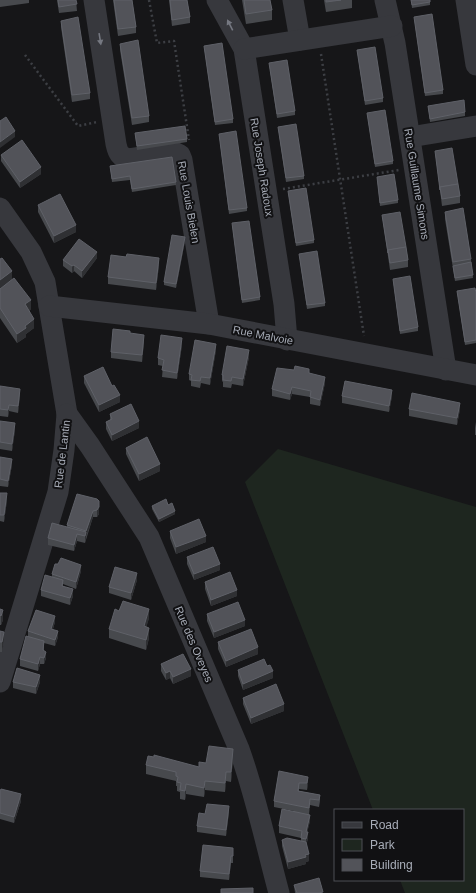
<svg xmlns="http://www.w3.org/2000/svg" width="476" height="893" font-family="Helvetica,sans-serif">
<rect width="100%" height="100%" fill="#161618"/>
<path fill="#1e261f" d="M278,449L476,507V893H405L400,880H463V810H373L245,482Z"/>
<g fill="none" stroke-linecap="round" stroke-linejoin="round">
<g stroke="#3d3f44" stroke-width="2.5" stroke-dasharray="2 3" stroke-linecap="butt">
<path d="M149,0L157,43L174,41L189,140"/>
<path d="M321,54L364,336"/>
<path d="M25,55L78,126L97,122"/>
<path d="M283,189L399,170"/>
</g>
<g stroke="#37383d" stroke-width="21">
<path d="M94,0L116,144C118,153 120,157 129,159L174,152L180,155L182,160L209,324"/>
<path d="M217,0L244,49L284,304L287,340"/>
<path d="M293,0L300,40"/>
<path d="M385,0L395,43L446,370"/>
<path d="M466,0L476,65"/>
<path d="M244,49L392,26"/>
<path d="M410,137L476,126"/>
<path d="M0,208L31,252L45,282L67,414L64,450L58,492L0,682"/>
<path d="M49,306L209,324L476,375"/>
<path d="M67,414L90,446L149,537L239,749C256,796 266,845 279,893"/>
</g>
</g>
<g fill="#47494d">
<path d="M0,0H29V3L0,7Z"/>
<path d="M57,0H76L77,11L59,13Z"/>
<path d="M113,0H132L136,27V33L118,36Z"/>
<path d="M169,0H187L190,17V23L172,26Z"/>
<path d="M242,0H270L272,10V20L246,24Z"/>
<path d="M324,0H352V8L326,12Z"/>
<path d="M411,0H430V5L412,8Z"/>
<path d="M414,17L443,90V94L425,96Z"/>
<path d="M61,21L90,93V99L72,102L61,27Z"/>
<path d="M120,44L149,116V122L132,125L120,50Z"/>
<path d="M204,46L233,119V123L215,125Z"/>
<path d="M357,50L383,98V102L365,105Z"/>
<path d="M269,63L295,111V115L277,118Z"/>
<path d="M428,106L465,112V116L430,122Z"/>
<path d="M367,113L393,161V164L375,167Z"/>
<path d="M278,127L304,176V179L286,182Z"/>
<path d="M135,133L187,139V142L137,150Z"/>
<path d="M219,134L247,208V211L229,214Z"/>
<path d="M435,151L458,184L460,196V203L442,206Z"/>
<path d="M1,155L41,174L20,188L1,161Z"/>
<path d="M110,166L176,182V185L132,192L130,180L112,182Z"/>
<path d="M377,177L398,200V203L380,206Z"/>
<path d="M288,191L314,240V243L296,246Z"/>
<path d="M38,205L76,232L54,243L38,212Z"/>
<path d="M445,212L471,259L473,278L455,281L445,219Z"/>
<path d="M382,215L406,247L408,260V267L390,270Z"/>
<path d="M232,223L260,297V300L242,303Z"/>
<path d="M185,241L176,288L164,285V282Z"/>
<path d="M299,254L325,303V306L307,309Z"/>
<path d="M126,257L159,265L156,290L108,284V277Z"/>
<path d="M97,258L82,278L74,271L72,273L63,266V260Z"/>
<path d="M0,259L12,280L31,309L29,311L34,328L26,334V337L17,343L0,318Z"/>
<path d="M393,279L418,327V331L400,334Z"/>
<path d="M457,291L476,293V343L465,345Z"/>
<path d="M130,333L144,342L142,362L111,358V352Z"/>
<path d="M182,345L177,379L162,377L163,366L158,365V358Z"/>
<path d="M216,350L210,385L201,383L200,388L191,386V381L189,380V374Z"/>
<path d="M249,357L243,386L232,384L231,388L223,387V382L222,381V375Z"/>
<path d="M309,373L325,383L320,406L310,404V397L292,394L290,400L272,396V389Z"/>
<path d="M84,376L112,386L120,402L99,412L84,383Z"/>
<path d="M0,386L20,395L18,413L9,411L8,417L0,416Z"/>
<path d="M342,396H392L389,412L342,403Z"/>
<path d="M409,409H460L457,425L409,416Z"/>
<path d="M110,414L139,428L112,441L106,429V422L110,420Z"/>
<path d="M0,421L15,430L12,451L0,449Z"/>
<path d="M476,422V435H475V428Z"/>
<path d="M126,448L160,471L139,481L126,454Z"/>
<path d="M0,457L12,465L8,487L0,486Z"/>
<path d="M0,493L7,500L4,522L0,521Z"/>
<path d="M97,499L99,514L97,517H93L85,543L77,541L74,551L48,545V538L67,527V525Z"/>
<path d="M168,505L175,514L159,522L152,509V506Z"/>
<path d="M170,531L206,542L176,554L170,538Z"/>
<path d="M187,557L220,570L194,580L187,564Z"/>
<path d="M81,571L76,589L63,584V586L73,596L70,605L41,596V590L52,577V574Z"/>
<path d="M137,580L131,600L109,593V587Z"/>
<path d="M205,582L237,596L211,606L205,589Z"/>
<path d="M0,609L3,620L1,625H0Z"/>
<path d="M207,614L245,626L214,638L207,621Z"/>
<path d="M149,618L146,627L149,638L146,650L109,638V629Z"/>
<path d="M55,622L53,629L58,637L55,646L44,643V651L46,658L44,664H40L38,671L20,666V659L28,637V631Z"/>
<path d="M0,631L4,641L2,652H0Z"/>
<path d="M218,642L258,654L226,667L218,649Z"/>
<path d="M161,664L191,676L173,684L170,678L166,680L161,671Z"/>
<path d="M267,666L273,678L243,690L238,676V670Z"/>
<path d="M13,682H40L36,694L13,688Z"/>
<path d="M243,698L284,711L251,724L243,704Z"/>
<path d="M233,758L231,782L226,781L225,792L205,790L204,797L186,794L185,800L180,799V792L177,791V786H176V781L146,774V765L199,767L206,763Z"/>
<path d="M279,771L308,783L307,790L299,789V791L320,795V801L319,807L310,805L309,814L310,821L307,832L308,839L306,844L309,861L306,862V864L288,869L282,846V840L301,841V838L279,833V826L294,811L274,807V801Z"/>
<path d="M0,791L21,801L14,823L0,819Z"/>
<path d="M229,812L226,836L197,832V826Z"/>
<path d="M233,855V863H231L229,880L200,877V871Z"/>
<path d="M294,885L323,893H295Z"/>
</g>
<g fill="#2f3033">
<path d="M15,131V137L0,148V142Z"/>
<path d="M41,167V174L20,188V182Z"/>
<path d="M76,225V232L54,243V236Z"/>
<path d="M185,237V241L176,288V284Z"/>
<path d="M97,252V258L82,278V271Z"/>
<path d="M159,258V265L156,290V283Z"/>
<path d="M74,265V271L72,273V266Z"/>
<path d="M12,271V281L0,289V280Z"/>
<path d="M31,300V309L25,314V304Z"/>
<path d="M34,319V328L26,334V337L17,343V334L25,326Z"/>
<path d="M144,335V342L142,362V355Z"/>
<path d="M182,338V345L177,379V373Z"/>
<path d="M216,344V350L210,385V378Z"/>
<path d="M249,350V357L243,386V379Z"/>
<path d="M325,377V383L320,406V400Z"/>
<path d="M292,387V394L290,400V394Z"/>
<path d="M20,389V395L18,413V406Z"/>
<path d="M392,390V396L389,412V406Z"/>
<path d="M120,395V402L99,412V405Z"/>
<path d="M460,403V409L457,425V418Z"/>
<path d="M9,405V411L8,417V410Z"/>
<path d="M139,421V428L112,441V435Z"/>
<path d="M15,423V430L12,451V444Z"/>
<path d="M12,459V465L8,487V481Z"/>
<path d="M160,464V471L139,481V474Z"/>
<path d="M7,493V500L4,522V515Z"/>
<path d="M99,507V514L97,517V510Z"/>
<path d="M93,511V517L86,537V531Z"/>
<path d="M175,511V514L159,522V519Z"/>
<path d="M86,532V538L85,543V536Z"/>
<path d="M77,534V541L74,551V545Z"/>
<path d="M206,536V542L176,554V547Z"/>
<path d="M220,564V570L194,580V574Z"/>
<path d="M81,565V571L76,589V582Z"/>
<path d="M137,573V580L131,600V593Z"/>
<path d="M73,589V596L70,605V598Z"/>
<path d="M237,590V596L211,606V600Z"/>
<path d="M149,609V618L144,636V626Z"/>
<path d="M3,610V620L1,625V616Z"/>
<path d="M55,616V622L51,635V629Z"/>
<path d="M245,620V626L214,638V632Z"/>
<path d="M149,628V638L146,650V640Z"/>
<path d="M58,631V637L55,646V640Z"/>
<path d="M4,632V641L2,652V642Z"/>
<path d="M258,647V654L226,667V661Z"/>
<path d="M46,652V658L44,664V658Z"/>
<path d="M40,657V664L38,671V664Z"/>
<path d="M191,669V676L173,684V677Z"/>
<path d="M170,671V678L166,680V673Z"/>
<path d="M273,671V678L243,690V684Z"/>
<path d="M40,675V682L36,694V687Z"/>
<path d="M284,704V711L251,724V718Z"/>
<path d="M233,749V758L231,782V772Z"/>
<path d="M226,772V781L225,792V783Z"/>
<path d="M308,777V783L307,790V783Z"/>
<path d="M205,781V790L204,797V788Z"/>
<path d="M186,784V794L185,800V791Z"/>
<path d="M21,794V801L14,823V817Z"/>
<path d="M310,799V805L309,815V808Z"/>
<path d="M229,806V812L226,836V830Z"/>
<path d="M310,815V821L306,838V832Z"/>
<path d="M308,832V839L306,846V839Z"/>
<path d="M309,854V861L306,862V864L288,869V862L305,855Z"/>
<path d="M231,856V863L229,880V874Z"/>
</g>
<g fill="#525359" stroke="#5f6168">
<path d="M58,0H76L77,4L59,7Z"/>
<path d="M114,0H132L136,27L118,29Z"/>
<path d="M170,0H187L190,17L172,20Z"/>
<path d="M244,0H270L272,10L246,14Z"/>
<path d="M326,0H341L326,2Z"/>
<path d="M411,0H430V2L412,5Z"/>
<path d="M432,14L443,90L425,93L414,17Z"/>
<path d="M78,17L90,93L72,95L61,21Z"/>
<path d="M138,40L149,116L132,118L120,44Z"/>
<path d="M222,43L233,119L215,122L204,46Z"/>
<path d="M375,47L383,98L365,101L357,50Z"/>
<path d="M287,60L295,111L277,114L269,63Z"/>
<path d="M464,100L465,112L430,119L428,106Z"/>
<path d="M385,110L393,161L375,164L367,113Z"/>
<path d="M6,117L15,131L0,142V121Z"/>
<path d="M296,124L304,176L286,178L278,127Z"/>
<path d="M185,126L187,139L137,146L135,133Z"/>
<path d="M236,131L247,208L229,210L219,134Z"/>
<path d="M22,140L41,167L20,182L1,155Z"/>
<path d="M452,148L458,184L440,187V190L435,151Z"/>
<path d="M172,157L176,182L132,189L130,176L112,179L110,166Z"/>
<path d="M394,174L398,200L380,203L377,177Z"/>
<path d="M458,184L460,196L442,199L440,187Z"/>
<path d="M306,188L314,240L296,243L288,191Z"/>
<path d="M60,194L76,225L54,236L38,205Z"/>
<path d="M463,208L471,259L453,262L445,212Z"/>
<path d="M400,212L406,247L388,250V253L382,215Z"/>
<path d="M249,221L260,297L242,300L232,223Z"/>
<path d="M172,235L185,237L176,284L164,282Z"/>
<path d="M79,239L97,252L82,271L74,265L72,266L63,260Z"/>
<path d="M406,247L408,260L390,263L388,250Z"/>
<path d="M317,251L325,303L307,305L299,254Z"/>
<path d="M127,254L159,258L156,283L108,277L111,255L126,257Z"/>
<path d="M2,258L12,271L0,280V259Z"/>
<path d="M471,262L473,275L455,278L453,266Z"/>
<path d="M410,276L418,327L400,331L393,279Z"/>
<path d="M14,278L31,300L25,304L34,319L25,326L26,328L17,334L0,308V289Z"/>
<path d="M475,288L476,293V340L465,342L457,291Z"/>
<path d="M113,329L130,331V333L144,335L142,355L111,352Z"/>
<path d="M161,335L182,338L177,373L162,370L164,360L158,358Z"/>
<path d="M195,340L216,344L210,378L201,377L200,381L191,380L192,375L189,374Z"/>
<path d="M227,346L249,350L243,379L232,377L231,381L223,380V375H222Z"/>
<path d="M295,366L309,369V373L325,377L320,400L310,397L311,391L292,387L290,394L272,389L277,368L294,370Z"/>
<path d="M103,367L112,386L114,385L120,395L99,405L84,376Z"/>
<path d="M345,381L392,390L389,406L342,396Z"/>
<path d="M0,386L20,389L18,406L9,405L8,410L0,409Z"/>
<path d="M412,393L460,403L457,418L409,409Z"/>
<path d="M131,404L139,421L112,435L106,422L112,419L110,414Z"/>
<path d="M0,421L15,423L12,444L0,442Z"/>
<path d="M147,437L160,464L139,474L126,448Z"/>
<path d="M0,457L12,459L8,481L0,479Z"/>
<path d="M0,493H7L4,515H0Z"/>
<path d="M77,494L97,499L99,501V507L97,510L93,511L86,531L67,525Z"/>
<path d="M166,499L168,505L172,503L175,511L159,519L152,506Z"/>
<path d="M199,519L206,536L176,547L170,531Z"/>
<path d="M52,523L86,532L85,536L77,534L74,545L48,538Z"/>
<path d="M213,547L220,564L194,574L187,557Z"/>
<path d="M61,558L81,565L76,582L52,574L55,564H58Z"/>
<path d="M115,567L137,573L131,593L109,587Z"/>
<path d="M230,572L237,590L211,600L205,582Z"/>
<path d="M45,575L63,580L62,586L73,589L70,598L41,590Z"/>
<path d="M123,601L149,609L144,626L149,628L146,640L109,629L115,609L119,611Z"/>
<path d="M238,602L245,620L214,632L207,614Z"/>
<path d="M0,609L3,610L1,616L0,615Z"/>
<path d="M36,610L55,616L51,629L58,631L55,640L28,631Z"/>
<path d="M251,629L258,647L226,661L218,642Z"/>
<path d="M0,631L4,632L2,642H0Z"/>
<path d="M26,636L44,641L43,650L46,652L44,658L40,657L38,664L20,659Z"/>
<path d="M183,654L191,669L173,677L170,671L166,673L161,664Z"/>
<path d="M264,659L267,666L270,665L273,671L243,684L238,670Z"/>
<path d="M17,668L40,675L36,687L13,682Z"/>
<path d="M276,684L284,704L251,718L243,698Z"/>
<path d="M209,746L233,749L231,772H226L225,783L205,781L204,788L186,784L185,791L180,790L181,783L177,782L178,777L176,776V772L146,765L148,756L154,757V755L199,767V762L206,763Z"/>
<path d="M279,771L308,777L307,783H299L298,791L320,795L319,800L310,799L309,808L274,801Z"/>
<path d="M1,789L21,794L14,817L0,813V791Z"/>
<path d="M207,804L229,806L226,830L197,826L199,813L205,814Z"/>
<path d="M282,809L310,815L306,832H308L306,839L301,838L302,831L279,826Z"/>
<path d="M287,838L306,842L309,854L305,855L306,857L288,862L282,840Z"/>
<path d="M203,845L233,848V856H231L229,874L200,871Z"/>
<path d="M319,878L323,892L319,893H297L294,885Z"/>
<path d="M253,888V893H221V889Z"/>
</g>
<defs><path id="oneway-solid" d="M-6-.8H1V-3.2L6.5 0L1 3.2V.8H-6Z"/></defs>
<g fill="#757881">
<use href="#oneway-solid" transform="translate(230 25) rotate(-117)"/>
<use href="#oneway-solid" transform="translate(100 39) rotate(81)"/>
</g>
<g text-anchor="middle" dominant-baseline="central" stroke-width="4" stroke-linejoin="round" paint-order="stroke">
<g font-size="11" fill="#a8adb8" stroke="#111113">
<text transform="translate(262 167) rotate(81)">Rue Joseph Radoux</text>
<text transform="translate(417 184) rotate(81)">Rue Guillaume Simons</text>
<text transform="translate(189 202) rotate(80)">Rue Louis Bielen</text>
<text transform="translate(263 335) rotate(11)">Rue Malvoie</text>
<text transform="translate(62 454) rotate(-83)">Rue de Lantin</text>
<text transform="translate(194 644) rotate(67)">Rue des Oveyes</text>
</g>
</g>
<rect x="334" y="809" width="130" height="72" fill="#111113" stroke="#4d4f55"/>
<rect x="342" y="822" width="20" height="6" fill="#37383d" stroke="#4d4f55"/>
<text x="370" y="829" font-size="12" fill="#a8adb8">Road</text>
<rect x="342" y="839" width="20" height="12" fill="#1e261f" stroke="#4d4f55"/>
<text x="370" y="849" font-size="12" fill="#a8adb8">Park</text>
<rect x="342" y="859" width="20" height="12" fill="#525359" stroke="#4d4f55"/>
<text x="370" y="869" font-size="12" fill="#a8adb8">Building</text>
</svg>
